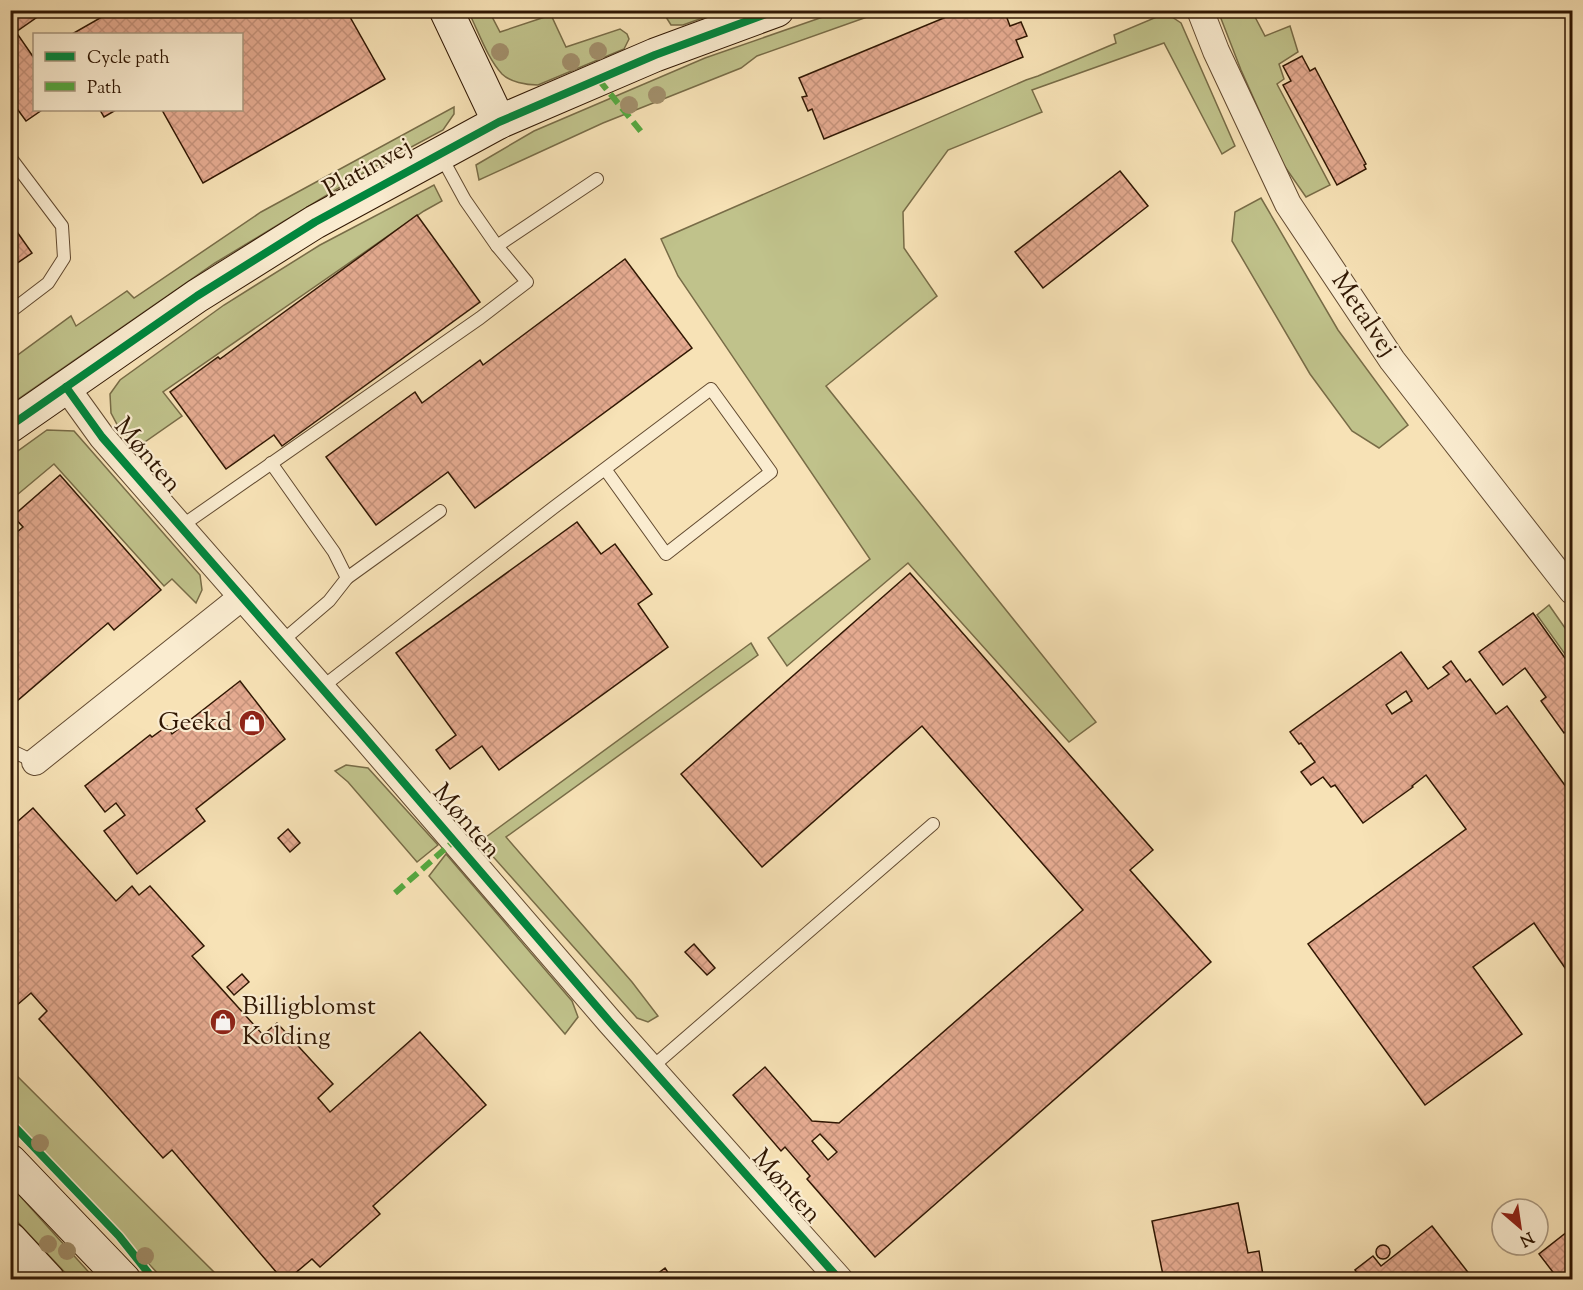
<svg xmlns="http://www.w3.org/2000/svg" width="1583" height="1290" font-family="'Sorts Mill Goudy',serif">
<defs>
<pattern id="building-cross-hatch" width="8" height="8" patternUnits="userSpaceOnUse" patternTransform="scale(1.5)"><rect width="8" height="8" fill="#e5ab91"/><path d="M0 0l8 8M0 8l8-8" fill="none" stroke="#c5927b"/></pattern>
</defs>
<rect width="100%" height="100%" fill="#f7e2b6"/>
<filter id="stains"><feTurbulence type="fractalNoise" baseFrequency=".00333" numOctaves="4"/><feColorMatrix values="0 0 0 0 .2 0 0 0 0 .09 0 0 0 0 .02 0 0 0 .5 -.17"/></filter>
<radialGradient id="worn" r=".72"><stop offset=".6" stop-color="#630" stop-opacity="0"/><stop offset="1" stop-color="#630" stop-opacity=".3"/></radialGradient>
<g fill="#c0c28b" stroke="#786c47" stroke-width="1.5">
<path d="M468,11H489L500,32L551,15L566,47L620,29L627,34L629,39L624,49L538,85C526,85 510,82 502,74C487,58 478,30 468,11Z"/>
<path d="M672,11V10L722,11L683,25H671L666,17Z"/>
<path d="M840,11H884L757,56L741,68L603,123L479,180L476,165L534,131L705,58Z"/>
<path d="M1222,11H1267L1254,15L1265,36L1290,26L1298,52L1279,64L1284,79L1277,84L1330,185L1306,197L1283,164L1241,70L1220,16Z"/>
<path d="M1166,13L1181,23L1235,146L1222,154L1164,43L1032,90L1042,112L948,150L903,212L904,248L937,296L826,386L1096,722L1069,742L908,563L787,666L768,638L870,559L678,276L661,239L1026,80L1038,76L1116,43L1114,35Z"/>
<path d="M454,107V114L443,130L365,172L215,263L11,404V360L71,316L76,326L127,291L134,298L261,212Z"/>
<path d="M434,185L442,201L424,211L163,392L182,416L139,446L119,428L111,413L110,394L120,380L224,305L320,245Z"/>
<path d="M1261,198L1338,330L1408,425L1379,448L1352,431L1310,374L1232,241L1235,212Z"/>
<path d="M47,430L74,431L200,575L202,590L196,603L172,579L164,586L54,464L11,500V456Z"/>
<path d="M1549,605L1572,638V664L1537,615Z"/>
<path d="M751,643L758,655L506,837L632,982L658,1016L648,1022L637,1018L488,851L486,837Z"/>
<path d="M346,765L368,768L438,845L417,862L348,782L335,771Z"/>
<path d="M446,854L572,1001L578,1017L565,1034L429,876Z"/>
<path d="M11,1070L221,1279H163L11,1117Z"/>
<path d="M11,1186L95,1279H71L11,1215Z"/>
</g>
<g fill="url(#building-cross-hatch)" stroke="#301703" stroke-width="1.5" fill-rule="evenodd">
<path d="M10,10H41L43,13L16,32L34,58V110H42L26,121L10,99Z"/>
<path d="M114,10H346L385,79L203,183L162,110H242V34H72Z"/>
<path d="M963,10H1004L1010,26L1021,22L1027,36L1016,40L1023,57L824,139L812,109L808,111L802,97L807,96L799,78Z"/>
<path d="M1302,56L1310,71L1315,68L1366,164L1364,165L1366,169L1337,185L1283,85L1291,81L1283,66Z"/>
<path d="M100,110H116L104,117Z"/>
<path d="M1120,171L1148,206L1043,288L1015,252Z"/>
<path d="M417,215L480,302L282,446L274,435L226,469L170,392L218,357L220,359Z"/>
<path d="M10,222L32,253L10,268Z"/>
<path d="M625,259L692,348L475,508L448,472L376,525L326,457L415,392L422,403L480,360L483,365Z"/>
<path d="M60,475L161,590L114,630L108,623L10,707V538L23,527L13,516Z"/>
<path d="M577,522L601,554L615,544L652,594L638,604L668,647L499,770L482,746L450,769L436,750L456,735L396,653Z"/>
<path d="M910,573L1153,850L1130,870L1211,962L875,1257L807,1179L810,1176L785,1147L781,1151L733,1095L765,1067L812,1121L839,1123L1083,910L922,726L762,867L681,774ZM820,1134L837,1152L828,1160L812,1141Z"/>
<path d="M1533,613L1572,668V727L1564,733L1541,701L1546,697L1525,668L1503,685L1479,652Z"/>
<path d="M1401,652L1428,689L1449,674L1443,667L1451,661L1466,682L1470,679L1496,714L1507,706L1572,795V978L1534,923L1473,967L1522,1034L1425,1105L1308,944L1466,829L1426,775L1412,786L1413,787L1363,823L1335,785L1331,787L1323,777L1311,785L1301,772L1315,762L1301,743L1299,744L1290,732ZM1406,691L1412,701L1392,714L1386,705Z"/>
<path d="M240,681L285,739L196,809L205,821L137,874L104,831L125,815L116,803L105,812L85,786L150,735L152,737L167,726L172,734Z"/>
<path d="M33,808L116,901L132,886L139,895L150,886L204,946L192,956L263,1035L277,1023L333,1084L318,1098L330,1112L420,1032L486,1105L373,1206L380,1214L320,1267L312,1259L287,1280H283L172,1150L163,1158L39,1019L47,1011L31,993L10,1011V828Z"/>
<path d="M288,829L300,843L290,852L278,838Z"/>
<path d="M694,944L715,968L707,975L685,952Z"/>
<path d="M242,974L249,982L234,995L227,987Z"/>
<path d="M1238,1203L1248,1253L1259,1251L1263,1275L1273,1273L1274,1280H1164L1152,1221Z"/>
<path d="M1432,1226L1474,1280H1363L1355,1270L1373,1256L1381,1266Z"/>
<path d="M1572,1228V1280H1559L1539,1254Z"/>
<circle cx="1383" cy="1252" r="7"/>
<path d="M665,1268L673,1280H649Z"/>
</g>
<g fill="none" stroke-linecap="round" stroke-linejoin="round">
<defs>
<g id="lane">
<path d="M441,156L465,200L497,246L597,179"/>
<path d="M10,157L62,226L64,258L48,283L10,312"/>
<path d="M271,463L334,552L347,578L329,601L281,642"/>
<path d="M180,527L480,318L527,282L497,246"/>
<path d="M347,578L440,511"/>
<path d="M321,688L553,508L711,389L771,472L666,554L605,469"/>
<path d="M10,750L35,762"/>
<path d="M651,1068L933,824"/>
</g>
<g id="street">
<path d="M1200,10L1216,51L1288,204L1392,360L1572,591"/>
<path d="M66,387L102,437L361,733L610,1022L840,1280"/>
<path d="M35,762L242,597"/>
</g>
<g id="secondary">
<path d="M446,10L499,122"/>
<path d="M10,426L197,296L315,222L499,122L655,55L777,10"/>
<path d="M10,1161L124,1280"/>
<path d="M10,1239L48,1280"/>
</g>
</defs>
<use href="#lane" stroke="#624a30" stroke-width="14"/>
<use href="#street" stroke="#624a30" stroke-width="28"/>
<use href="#secondary" stroke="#301703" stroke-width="35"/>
<use href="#lane" stroke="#faecd0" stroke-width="12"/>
<use href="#street" stroke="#faecd0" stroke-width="26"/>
<use href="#secondary" stroke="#faecd0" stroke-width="33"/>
<g stroke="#54a940" stroke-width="6" stroke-dasharray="12 6" stroke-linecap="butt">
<path d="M599,80L643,134"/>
<path d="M395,893L454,841"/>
</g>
<defs>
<g id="cycleway">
<path d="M66,387L102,437L361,733L610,1022L840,1280"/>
<path d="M10,426L197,296L315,222L499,122L655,55L777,10"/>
<path d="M10,1122L119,1236L154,1280"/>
</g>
</defs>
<use href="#cycleway" stroke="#faecd0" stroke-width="11"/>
<use href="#cycleway" stroke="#00873e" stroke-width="8"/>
</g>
<g fill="#a18e6a">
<circle cx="598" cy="51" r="9"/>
<circle cx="500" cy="52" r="9"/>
<circle cx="571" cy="62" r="9"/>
<circle cx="657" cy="95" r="9"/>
<circle cx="629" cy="105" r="9"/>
<circle cx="40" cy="1143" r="9"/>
<circle cx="48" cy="1244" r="9"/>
<circle cx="67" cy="1251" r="9"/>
<circle cx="145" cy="1256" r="9"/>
</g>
<defs>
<symbol id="shop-disc" viewBox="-11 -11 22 22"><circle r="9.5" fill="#8f2418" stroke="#faecd0"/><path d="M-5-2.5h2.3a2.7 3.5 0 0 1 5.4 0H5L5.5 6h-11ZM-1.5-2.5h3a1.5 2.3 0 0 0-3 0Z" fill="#fff"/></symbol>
</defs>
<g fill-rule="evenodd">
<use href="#shop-disc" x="237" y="708" width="30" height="30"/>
<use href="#shop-disc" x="208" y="1007" width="30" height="30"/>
</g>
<g text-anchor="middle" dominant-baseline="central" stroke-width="4.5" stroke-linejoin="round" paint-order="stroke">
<g font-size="26" fill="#301703" stroke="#faecd0">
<text transform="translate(368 169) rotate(-29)">Platinvej</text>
<text transform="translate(1363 315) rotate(56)">Metalvej</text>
<text transform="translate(147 456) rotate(50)">Mønten</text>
<text transform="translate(466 822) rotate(49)">Mønten</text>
<text transform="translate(786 1187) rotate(48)">Mønten</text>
</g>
<g font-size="26" fill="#301703" stroke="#faecd0" text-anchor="end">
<text x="232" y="723">Geekd</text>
<text x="242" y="1007" text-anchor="start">Billigblomst<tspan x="242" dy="30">Kolding</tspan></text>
</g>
</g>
<rect width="1583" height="1290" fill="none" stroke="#f7e2b6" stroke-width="36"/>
<rect x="12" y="12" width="1559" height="1266" fill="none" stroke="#301703" stroke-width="3"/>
<rect x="18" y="18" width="1547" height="1254" fill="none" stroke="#301703" stroke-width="1.5"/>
<rect x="33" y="33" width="210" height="78" fill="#faecd0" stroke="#a9977e" stroke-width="1.5"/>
<rect x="45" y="52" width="30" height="9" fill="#00873e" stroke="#a9977e" stroke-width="1.5"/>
<text x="87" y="63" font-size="18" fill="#301703">Cycle path</text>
<rect x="45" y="82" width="30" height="9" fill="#54a940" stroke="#a9977e" stroke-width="1.5"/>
<text x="87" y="93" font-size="18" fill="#301703">Path</text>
<g transform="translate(1520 1227) rotate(151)"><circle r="28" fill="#faecd0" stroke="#a9977e" stroke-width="1.5"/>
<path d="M0-4.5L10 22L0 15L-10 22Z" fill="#8f2418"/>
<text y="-9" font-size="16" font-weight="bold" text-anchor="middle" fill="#301703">N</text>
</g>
<rect width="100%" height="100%" filter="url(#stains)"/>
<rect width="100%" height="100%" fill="url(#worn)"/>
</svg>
